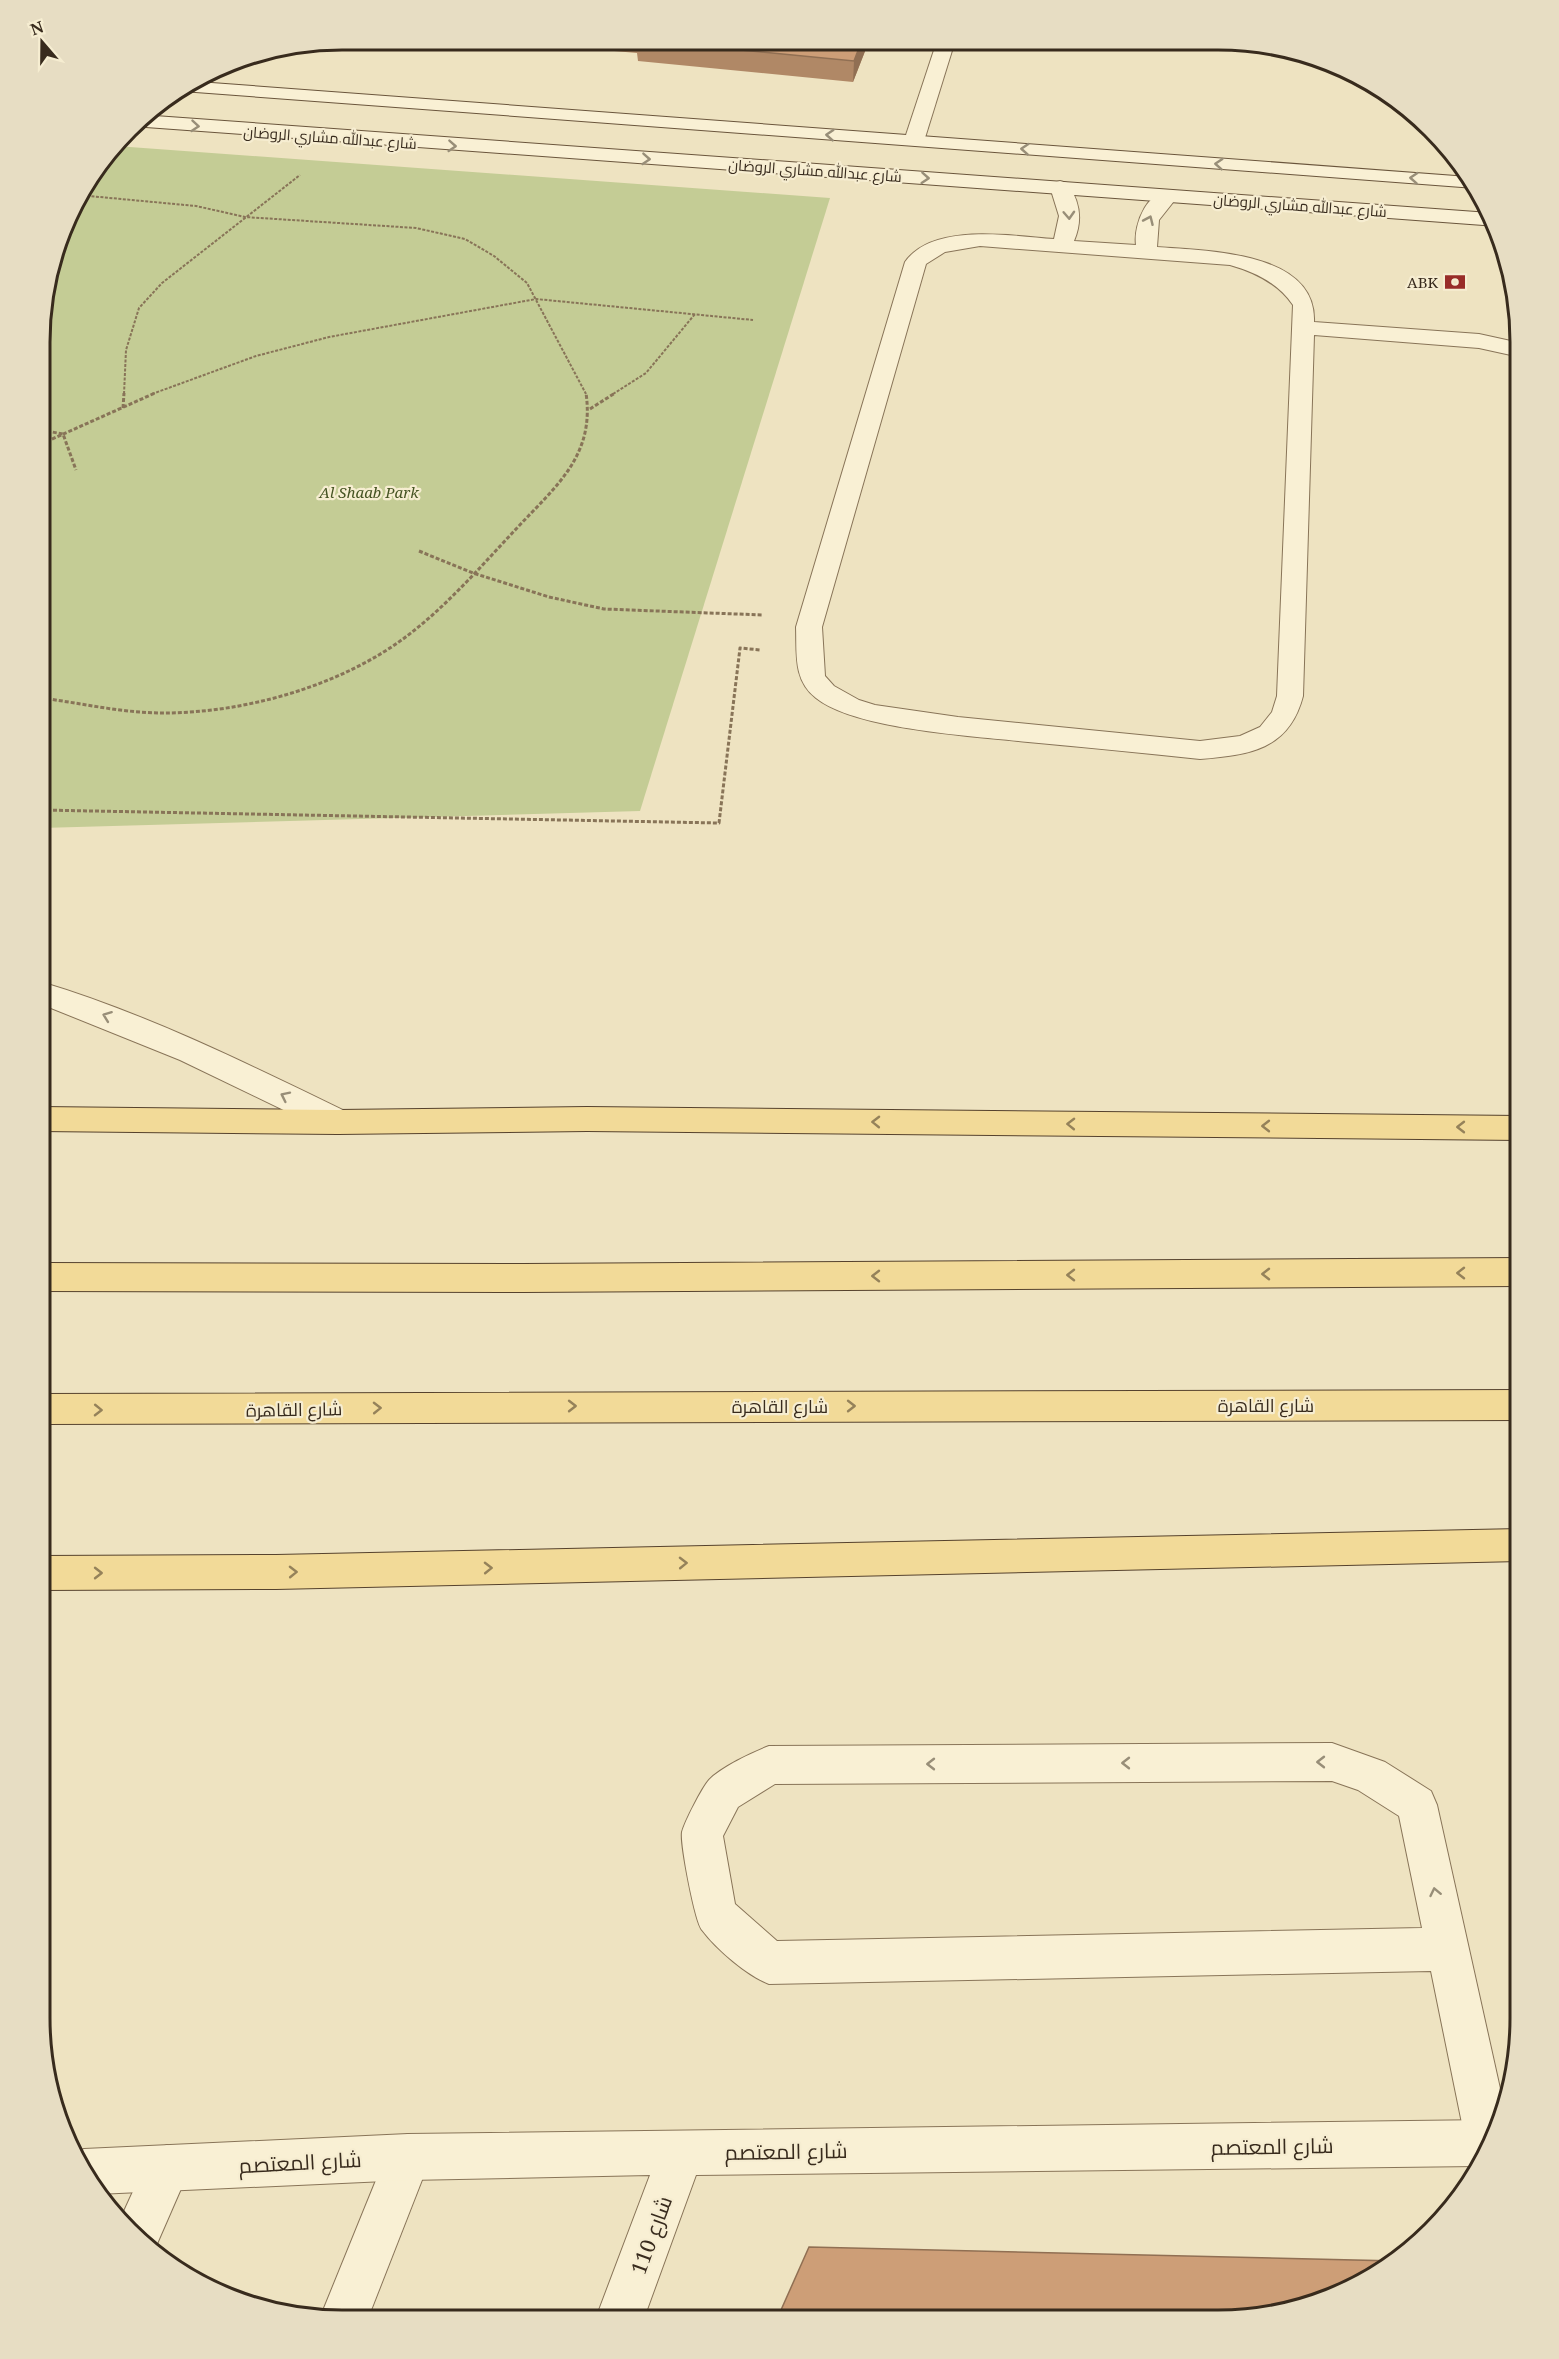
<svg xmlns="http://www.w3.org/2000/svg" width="1559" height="2359" font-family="'Noto Serif',Cairo,serif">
<rect width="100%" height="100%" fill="#eee3c1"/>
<path fill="#c4cc95" d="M116,146L830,198L640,811L41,828L42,302L79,191Z"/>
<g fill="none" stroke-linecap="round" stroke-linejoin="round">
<defs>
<g id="lane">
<path d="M1060,181L1067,183C1080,201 1083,220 1074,241L1136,245C1133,224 1149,185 1175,192L1178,196L1159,220L1157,247C1206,251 1317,251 1314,322L1479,334L1520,343V357L1479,348L1314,335L1303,696C1289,750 1249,755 1200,759C1143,753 1085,747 1028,742C975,736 856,730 816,698C793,680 797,654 796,627L905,262C933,222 1012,236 1054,239L1059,216L1050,187L1053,183ZM980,246L1230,265C1255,272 1278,283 1293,305L1277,696L1272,712L1260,727L1240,736L1200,741L958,717L875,705L859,700L834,686L825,676L822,627L926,264L945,252Z"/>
<path d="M41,982C148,1014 250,1065 349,1113L354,1122L349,1131L338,1134L327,1131L180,1060L41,1004Z"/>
<path d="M1332,1743L1385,1762L1431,1791L1437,1805L1505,2111L1479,2161L1473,2159L1466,2143L1431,1971L769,1984C748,1976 716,1949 702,1930C695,1922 680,1843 682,1832C685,1821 702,1788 709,1780C720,1768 753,1752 769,1746ZM1332,1781L1358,1790L1399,1816L1422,1928L777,1941L735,1904L723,1836L738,1807L775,1784Z"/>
<path d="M408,2134L424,2141L431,2157L368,2318H320L392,2141Z"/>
<path d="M167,2145L183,2152L190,2168L153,2253L120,2220L151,2152Z"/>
</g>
<g id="street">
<path d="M937,41H955L924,141L921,145H907L904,141Z"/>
<path d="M1489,2120L1499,2124L1477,2166L696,2175L644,2318H596L650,2175L408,2180L97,2194L74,2153L84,2149L408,2134Z"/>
</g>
<g id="secondary">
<path d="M198,82L1469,177L1475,188L182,91Z"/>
<path d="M141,115L1490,213L1497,226L132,126Z"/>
</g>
<g id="primary">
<path d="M40,1107L338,1110L587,1107L1520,1116V1140L587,1131L338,1134L40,1131Z"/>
<path d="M1520,1258V1286L524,1292L40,1291V1263L524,1264Z"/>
<path d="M1520,1390V1420L40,1424V1394Z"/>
<path d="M1520,1529V1561L276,1589L40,1590V1556L276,1555Z"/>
</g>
</defs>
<use href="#lane" stroke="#887458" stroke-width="2"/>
<use href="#street" stroke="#887458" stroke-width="2"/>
<use href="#secondary" stroke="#6a553c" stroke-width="2"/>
<use href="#primary" stroke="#56422d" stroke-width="2"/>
<g stroke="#887458" stroke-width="2" stroke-dasharray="3 1.5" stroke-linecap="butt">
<path d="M78,195L196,206L245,217L416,228L465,239L494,256L527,283L586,394"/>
<path d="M124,394L126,350L139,308L162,283L300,175"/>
<path d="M152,394L256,356L329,337L536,299L753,320"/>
<path d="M613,394L646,373L695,314"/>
</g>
<g stroke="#887458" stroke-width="3" stroke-dasharray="4 2" stroke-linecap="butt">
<path d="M123,408L124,393"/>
<path d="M590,409L615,393"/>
<path d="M41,430L63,434L76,470"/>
<path d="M41,444L155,393"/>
<path d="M419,551L473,573L549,597L604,609L763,615"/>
<path d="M41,698C81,703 122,713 163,713C245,713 341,686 407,636C448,605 482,565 517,528C556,486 595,456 586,393"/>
<path d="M41,810L719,823L740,648L760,650"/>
</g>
<use href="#lane" fill="#f9f0d4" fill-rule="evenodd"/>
<use href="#street" fill="#f9f0d4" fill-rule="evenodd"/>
<use href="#secondary" fill="#f9f0d4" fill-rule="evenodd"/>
<use href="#primary" fill="#f2da98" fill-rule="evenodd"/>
</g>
<path fill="#b08866" d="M510,39L869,41L853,82L638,61L637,53L546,45L545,42Z"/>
<path fill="#906f53" d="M862,40L869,41L853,82L854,61Z"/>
<g fill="#cd9e77" stroke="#906f53" stroke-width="1.5">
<path d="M637,40H862L854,61Z"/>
<path d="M809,2247L1395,2261L1334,2297L1218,2320L777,2319Z"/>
</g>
<defs><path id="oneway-chevron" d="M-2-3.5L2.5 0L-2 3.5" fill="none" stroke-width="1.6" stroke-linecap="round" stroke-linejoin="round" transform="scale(1.5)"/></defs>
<g stroke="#988e78">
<use href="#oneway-chevron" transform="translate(195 126) rotate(5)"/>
<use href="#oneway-chevron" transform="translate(830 135) rotate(-176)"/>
<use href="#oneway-chevron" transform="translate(452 146) rotate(4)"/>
<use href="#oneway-chevron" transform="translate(1025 149) rotate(-176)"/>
<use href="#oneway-chevron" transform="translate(646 159) rotate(4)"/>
<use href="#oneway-chevron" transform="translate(1219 164) rotate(-176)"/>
<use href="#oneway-chevron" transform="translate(925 178) rotate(4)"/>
<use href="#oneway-chevron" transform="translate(1414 178) rotate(-176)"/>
<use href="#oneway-chevron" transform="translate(1069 215) rotate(87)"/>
<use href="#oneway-chevron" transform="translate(1149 220) rotate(-66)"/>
<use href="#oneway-chevron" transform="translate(107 1016) rotate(-159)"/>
<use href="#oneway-chevron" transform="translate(285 1096) rotate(-154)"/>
<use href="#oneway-chevron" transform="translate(1321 1762) rotate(180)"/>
<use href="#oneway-chevron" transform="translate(1126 1763) rotate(180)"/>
<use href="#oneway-chevron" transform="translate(931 1764) rotate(180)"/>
<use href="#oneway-chevron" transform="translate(1435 1892) rotate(-102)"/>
</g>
<g stroke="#95825a">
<use href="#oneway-chevron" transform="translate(876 1122) rotate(-179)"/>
<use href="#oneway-chevron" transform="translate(1071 1124) rotate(-179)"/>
<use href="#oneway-chevron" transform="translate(1266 1126) rotate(-180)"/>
<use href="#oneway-chevron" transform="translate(1461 1127) rotate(-180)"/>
<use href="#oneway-chevron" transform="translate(1461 1273) rotate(180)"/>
<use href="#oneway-chevron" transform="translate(1266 1274) rotate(180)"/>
<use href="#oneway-chevron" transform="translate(1071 1275) rotate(180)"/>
<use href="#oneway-chevron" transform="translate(876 1276) rotate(180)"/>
<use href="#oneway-chevron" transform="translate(572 1406)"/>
<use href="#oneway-chevron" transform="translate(851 1406)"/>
<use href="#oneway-chevron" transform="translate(377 1408) rotate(-1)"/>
<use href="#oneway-chevron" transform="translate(98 1410) rotate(1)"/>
<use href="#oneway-chevron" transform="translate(683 1563) rotate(-1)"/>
<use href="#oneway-chevron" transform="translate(488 1568) rotate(-1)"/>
<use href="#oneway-chevron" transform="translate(293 1572) rotate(-1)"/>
<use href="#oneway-chevron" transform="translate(98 1573)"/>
</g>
<defs>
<symbol id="bank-bare" viewBox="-9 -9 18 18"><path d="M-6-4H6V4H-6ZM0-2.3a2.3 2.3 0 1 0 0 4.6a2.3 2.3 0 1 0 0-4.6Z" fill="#982c28" stroke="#f6edd1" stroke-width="2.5" paint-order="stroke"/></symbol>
</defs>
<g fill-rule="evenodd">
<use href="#bank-bare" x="1440" y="267" width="30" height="30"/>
</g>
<g text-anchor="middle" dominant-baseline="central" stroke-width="4.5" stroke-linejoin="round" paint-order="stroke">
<g font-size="15" fill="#382b1d" stroke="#f6edd1">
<text transform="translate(330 137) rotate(4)">شارع عبدالله مشاري الروضان</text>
<text transform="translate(815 170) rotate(4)">شارع عبدالله مشاري الروضان</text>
<text transform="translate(1300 205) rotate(4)">شارع عبدالله مشاري الروضان</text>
</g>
<g font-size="15" fill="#382b1d" stroke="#f6edd1" text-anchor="end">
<text x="1438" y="282">ABK</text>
</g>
<g font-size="15" font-style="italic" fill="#465423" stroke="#f6edd1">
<text x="369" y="492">Al Shaab Park</text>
</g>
<g font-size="18" fill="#382b1d" stroke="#f6edd1">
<text x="1266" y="1405">شارع القاهرة</text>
<text x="780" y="1406">شارع القاهرة</text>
<text transform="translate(294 1409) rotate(-1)">شارع القاهرة</text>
</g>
<g font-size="21" fill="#382b1d" stroke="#f6edd1">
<text transform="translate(1272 2146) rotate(-1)">شارع المعتصم</text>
<text transform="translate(786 2151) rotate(-1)">شارع المعتصم</text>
<text transform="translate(300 2162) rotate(-3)">شارع المعتصم</text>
<text transform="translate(651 2235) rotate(-70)">شارع 110</text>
</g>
</g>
<path d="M0 0H1559V2359H0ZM342 50H1218A292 292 0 0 1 1510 342V2018A292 292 0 0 1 1218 2310H342A292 292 0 0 1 50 2018V342A292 292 0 0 1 342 50Z" fill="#e7ddc3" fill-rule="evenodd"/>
<path fill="none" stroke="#382b1d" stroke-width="3" d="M342 50H1218A292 292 0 0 1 1510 342V2018A292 292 0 0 1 1218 2310H342A292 292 0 0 1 50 2018V342A292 292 0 0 1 342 50Z"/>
<g transform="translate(42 42) rotate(340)" stroke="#f6edd1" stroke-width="4.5" paint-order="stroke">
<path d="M0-4.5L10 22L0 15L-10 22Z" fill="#382b1d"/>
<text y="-9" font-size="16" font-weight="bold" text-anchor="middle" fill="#382b1d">N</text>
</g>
</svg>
